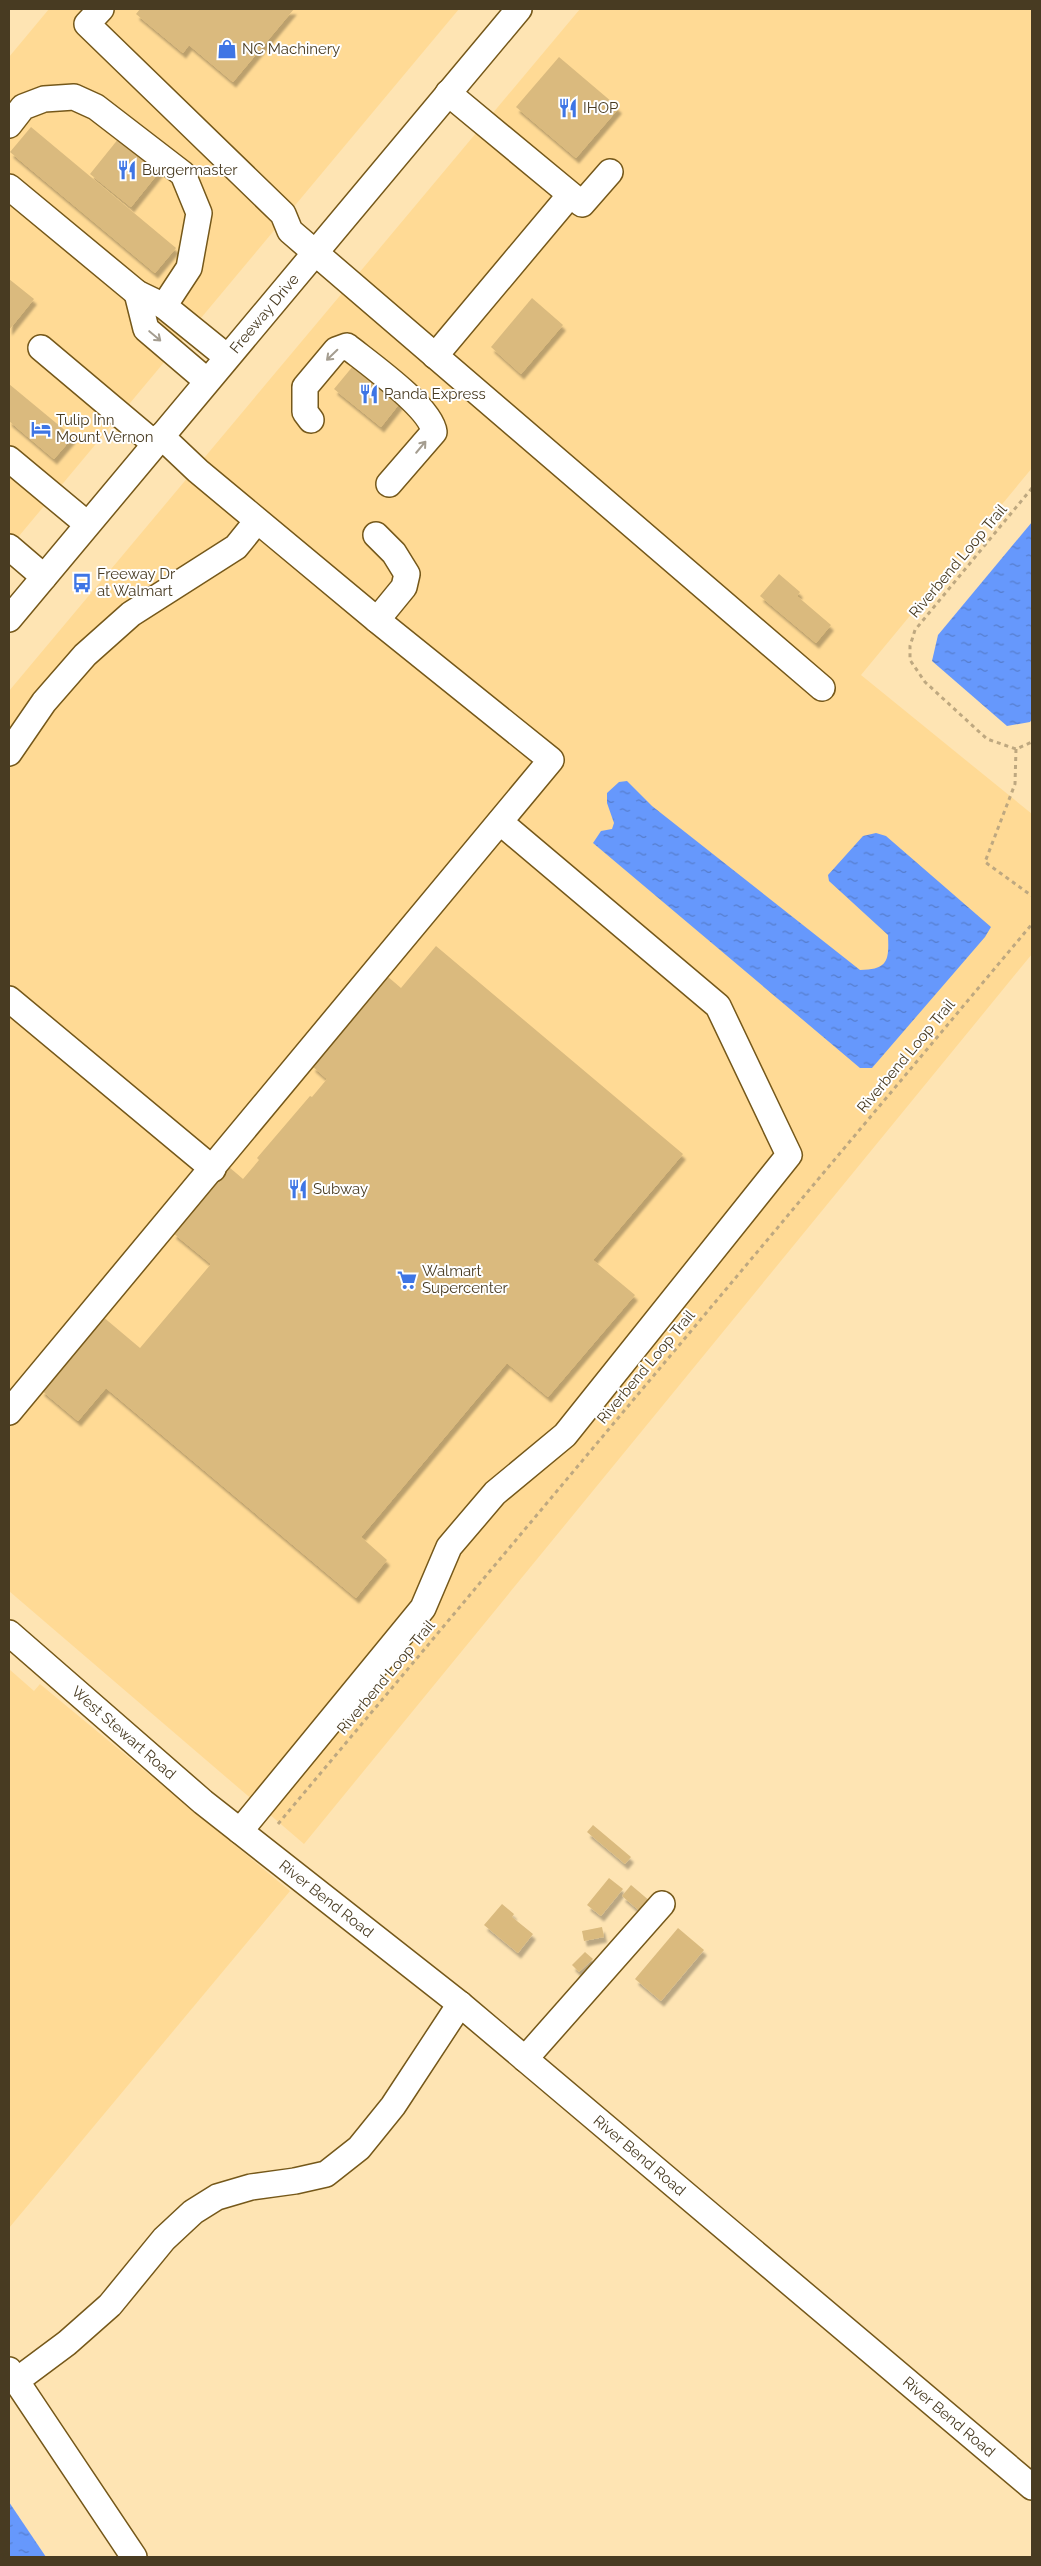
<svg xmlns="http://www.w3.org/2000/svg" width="1041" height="2566" font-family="Raleway,sans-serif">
<defs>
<pattern id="water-ripples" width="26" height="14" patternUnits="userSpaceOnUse" patternTransform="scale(1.25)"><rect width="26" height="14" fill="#6698fc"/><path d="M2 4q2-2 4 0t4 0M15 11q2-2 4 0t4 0" fill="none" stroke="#567dcc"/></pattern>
<filter id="shadow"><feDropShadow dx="3" dy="5.5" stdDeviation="1" flood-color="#0004"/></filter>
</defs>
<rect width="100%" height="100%" fill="#fee4b3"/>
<g fill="#ffda95">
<path d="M49,9H459L9,548V57Z"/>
<path d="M580,9H1032V468L861,675L1032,814V954L304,1844L9,1591V691Z"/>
<path d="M9,1669L34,1691L40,1684L290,1891L9,2228Z"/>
</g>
<g fill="url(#water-ripples)">
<path d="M1032,522V719L1030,722L1007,726L932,661L938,635Z"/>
<path d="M627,781L652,806L860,970C889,970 889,959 888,935L829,881L828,875L863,836L876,833L886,836L991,927L985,937L872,1068H860L593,843L601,831L612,829L614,823L607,803V793L619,782Z"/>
<path d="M9,2502L46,2557H9Z"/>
</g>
<g fill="#daba7e" filter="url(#shadow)">
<path d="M140,9H294L233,82L189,45L183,53L136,14Z"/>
<path d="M559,57L619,108L576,158L516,107Z"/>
<path d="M31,127L176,248L155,273L10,152Z"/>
<path d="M123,133L164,166L131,207L90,174Z"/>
<path d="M9,279L34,299L9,330Z"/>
<path d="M532,298L563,325L521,374L491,347Z"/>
<path d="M358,360L404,398L381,427L334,389Z"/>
<path d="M9,384L73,437L54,459L9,421Z"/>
<path d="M779,574L800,592L797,596L831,625L816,643L760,596Z"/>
<path d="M436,946L683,1154L593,1260L635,1295L548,1397L507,1363L361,1537L387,1560L356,1598L106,1388L78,1421L41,1390L102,1316L140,1348L211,1264L173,1233L229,1167L243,1179L259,1160L257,1158L310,1096L312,1097L327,1079L312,1066L387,976L401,988Z"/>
<path d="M593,1825L631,1857L625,1864L587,1832Z"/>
<path d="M609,1878L623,1889L601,1916L587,1905Z"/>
<path d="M631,1885L651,1902L642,1913L622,1896Z"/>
<path d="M502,1904L514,1914L512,1917L533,1934L518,1953L484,1925Z"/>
<path d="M602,1927L604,1937L584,1941L582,1931Z"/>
<path d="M678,1928L704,1950L661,2001L635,1979Z"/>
<path d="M585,1952L593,1959L579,1972L572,1965Z"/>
</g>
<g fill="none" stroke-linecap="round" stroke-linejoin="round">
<defs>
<g id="minor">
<path d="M101,9L87,24L283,214L290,231L822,688"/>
<path d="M448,93L582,204L610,172"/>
<path d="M9,125L23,107L44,99L74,97L96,107L183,174L199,213L189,268L164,306"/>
<path d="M9,187L137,293L164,306L227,357"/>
<path d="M137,293L146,329L207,381"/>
<path d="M41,348L155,444"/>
<path d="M435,356L570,195"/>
<path d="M311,420L305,412V387L336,350L347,346C368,363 431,407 434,432L389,484"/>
<path d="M9,459L87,524"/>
<path d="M376,535L394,553L407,574L404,587L377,620"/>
<path d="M9,547L44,577"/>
<path id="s1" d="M9,619L519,9"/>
<path d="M9,753L44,702L85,655L131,614L236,547L257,521"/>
<path d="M9,999L213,1169"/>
<path d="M9,1412L551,760L377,620L198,471L161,436"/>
<path id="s2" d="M9,1633L203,1802L460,2004L1032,2487"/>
<path d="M240,1831L423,1608L449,1547L495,1493L565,1435L789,1155L718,1006L500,822"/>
<path d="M525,2059L662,1904"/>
<path d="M9,2370L134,2557"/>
<path d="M16,2381L67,2343L110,2305L164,2239L193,2212L217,2197L251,2187L295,2181L326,2174L359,2148L393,2106L460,2004"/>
</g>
</defs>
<use href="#minor" stroke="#75581a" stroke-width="28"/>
<g stroke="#bea880" stroke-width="3" stroke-dasharray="4 4" stroke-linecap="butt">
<path d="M1032,488L915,630L910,646V660L925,682L987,739L1016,749L1032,742"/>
<path d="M1016,749L1015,784L985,862L1032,896"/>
<path d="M278,1824L1032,924"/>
</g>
<use href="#minor" stroke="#fff" stroke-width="25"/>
</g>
<defs><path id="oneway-shaft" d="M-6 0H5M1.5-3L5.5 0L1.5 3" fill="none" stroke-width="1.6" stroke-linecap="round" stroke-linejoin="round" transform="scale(1.25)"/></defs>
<g stroke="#a49d90">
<use href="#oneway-shaft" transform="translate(155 336) rotate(40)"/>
<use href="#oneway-shaft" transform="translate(332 355) rotate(136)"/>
<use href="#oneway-shaft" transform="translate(421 447) rotate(-50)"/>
</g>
<defs>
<symbol id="shop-bare" viewBox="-9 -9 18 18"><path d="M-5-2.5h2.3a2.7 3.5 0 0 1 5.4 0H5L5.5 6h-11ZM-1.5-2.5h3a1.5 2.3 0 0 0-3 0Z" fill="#3e75e5" stroke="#fff" stroke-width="2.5" paint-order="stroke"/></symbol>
<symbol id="restaurant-bare" viewBox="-9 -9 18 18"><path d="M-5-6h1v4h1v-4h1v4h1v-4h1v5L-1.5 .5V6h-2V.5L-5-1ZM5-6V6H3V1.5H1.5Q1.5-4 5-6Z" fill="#3e75e5" stroke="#fff" stroke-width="2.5" paint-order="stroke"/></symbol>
<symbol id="hotel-bare" viewBox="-9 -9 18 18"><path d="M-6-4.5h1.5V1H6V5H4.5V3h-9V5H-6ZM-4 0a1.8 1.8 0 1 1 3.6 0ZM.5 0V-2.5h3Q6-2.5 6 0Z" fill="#3e75e5" stroke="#fff" stroke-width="2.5" paint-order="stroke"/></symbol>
<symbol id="bus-bare" viewBox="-9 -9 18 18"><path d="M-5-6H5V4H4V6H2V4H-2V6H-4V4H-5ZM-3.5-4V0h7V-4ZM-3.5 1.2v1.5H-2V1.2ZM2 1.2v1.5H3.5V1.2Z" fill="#3e75e5" stroke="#fff" stroke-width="2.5" paint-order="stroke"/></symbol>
<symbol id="supermarket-bare" viewBox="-9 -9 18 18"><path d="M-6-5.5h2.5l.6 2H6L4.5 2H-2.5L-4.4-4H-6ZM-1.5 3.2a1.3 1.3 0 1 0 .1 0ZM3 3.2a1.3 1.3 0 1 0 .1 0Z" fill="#3e75e5" stroke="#fff" stroke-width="2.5" paint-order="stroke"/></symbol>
</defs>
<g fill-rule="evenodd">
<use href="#shop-bare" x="213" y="35" width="28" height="28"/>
<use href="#restaurant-bare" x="554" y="94" width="28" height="28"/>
<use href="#restaurant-bare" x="113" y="156" width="28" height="28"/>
<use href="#restaurant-bare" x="355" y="380" width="28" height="28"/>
<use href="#hotel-bare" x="27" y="415" width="28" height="28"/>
<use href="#bus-bare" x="68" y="569" width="28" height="28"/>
<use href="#restaurant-bare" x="284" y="1175" width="28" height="28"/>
<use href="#supermarket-bare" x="393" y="1266" width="28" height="28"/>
</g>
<g text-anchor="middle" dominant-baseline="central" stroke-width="4" stroke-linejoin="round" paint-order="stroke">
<g font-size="15" fill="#483b22" stroke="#fff" text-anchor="start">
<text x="242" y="49">NC Machinery</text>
<text x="583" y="108">IHOP</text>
<text x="142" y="170">Burgermaster</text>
<text x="384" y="394">Panda Express</text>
<text x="56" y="420">Tulip Inn<tspan x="56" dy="17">Mount Vernon</tspan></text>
<text x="97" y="574">Freeway Dr<tspan x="97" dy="17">at Walmart</tspan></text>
<text x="313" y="1189">Subway</text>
<text x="422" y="1271">Walmart<tspan x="422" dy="17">Supercenter</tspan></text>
</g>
<g font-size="15" fill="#483b22" stroke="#fff">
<text stroke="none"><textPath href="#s1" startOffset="398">Freeway Drive</textPath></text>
<text transform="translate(958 561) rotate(-50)">Riverbend Loop Trail</text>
<text transform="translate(906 1056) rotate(-50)">Riverbend Loop Trail</text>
<text transform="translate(646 1367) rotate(-50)">Riverbend Loop Trail</text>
<text transform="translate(386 1677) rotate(-50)">Riverbend Loop Trail</text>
<text stroke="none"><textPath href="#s2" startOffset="152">West Stewart Road</textPath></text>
<text stroke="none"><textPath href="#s2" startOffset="414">River Bend Road</textPath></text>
<text stroke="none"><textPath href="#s2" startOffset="819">River Bend Road</textPath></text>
<text stroke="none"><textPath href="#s2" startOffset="1224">River Bend Road</textPath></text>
</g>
</g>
<rect width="1041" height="2566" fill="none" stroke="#483b22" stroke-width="20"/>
</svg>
